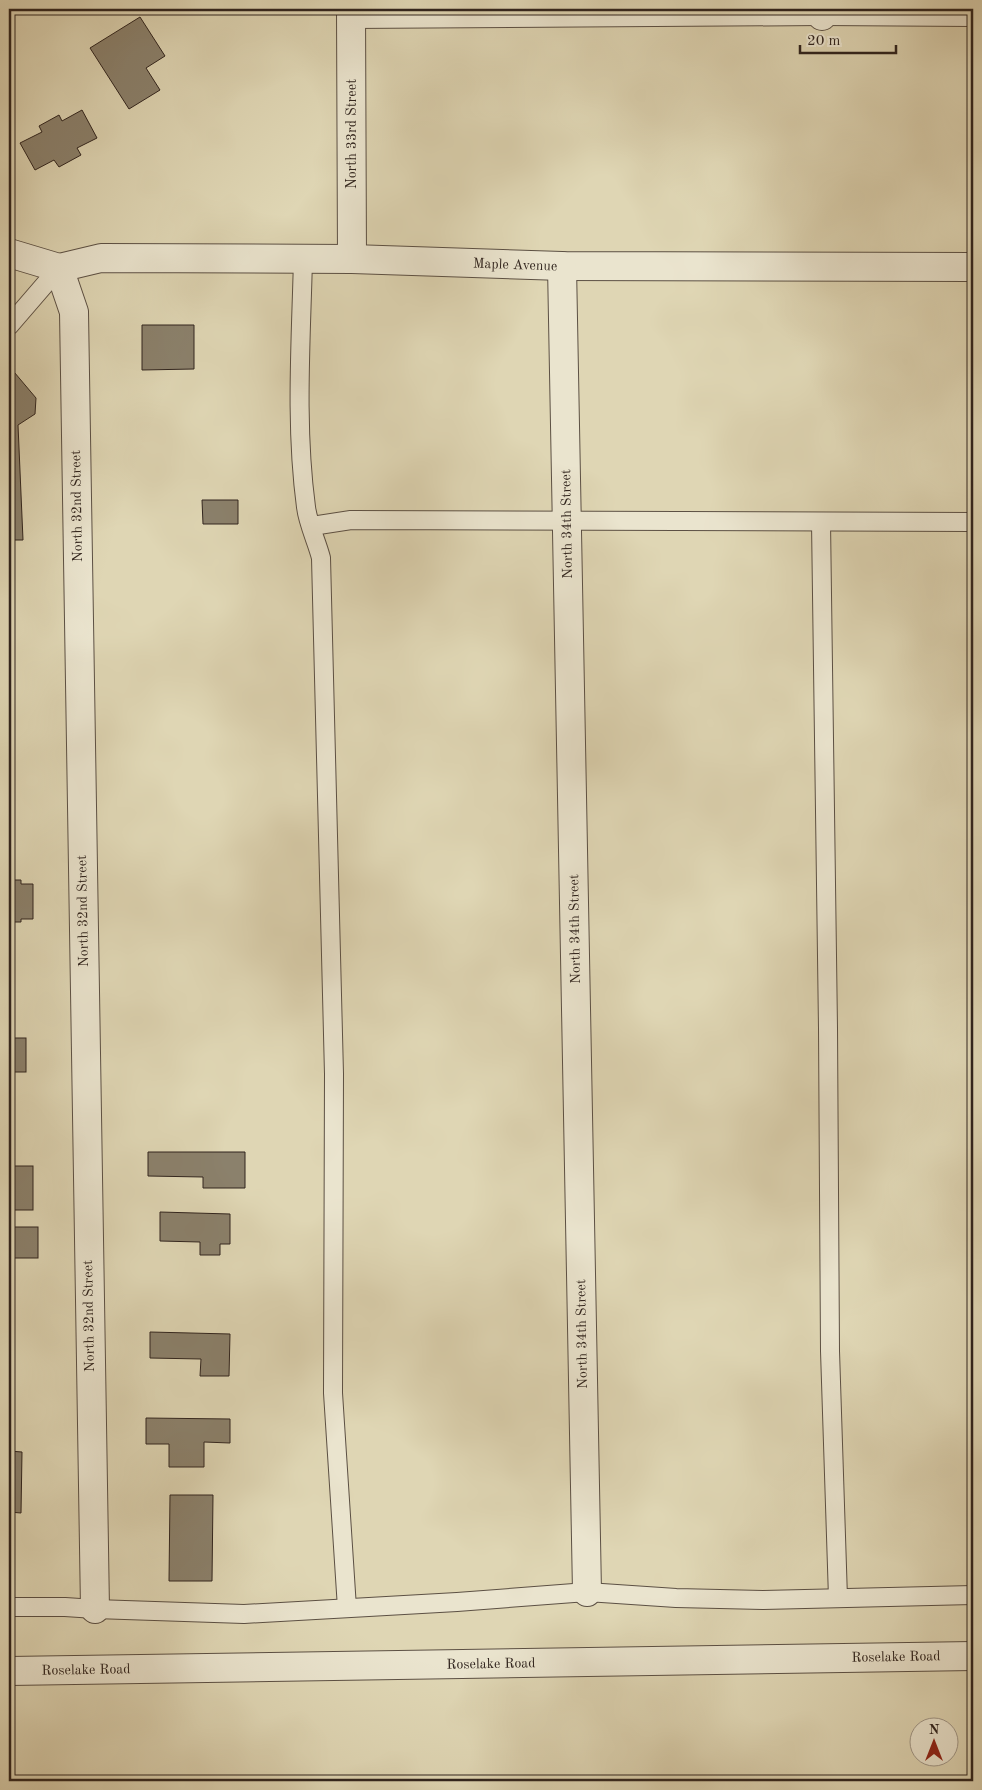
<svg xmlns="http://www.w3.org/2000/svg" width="982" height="1790" font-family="'Old Standard TT',serif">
<rect width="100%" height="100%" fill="#dfd6b4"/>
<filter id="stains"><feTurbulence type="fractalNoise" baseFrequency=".004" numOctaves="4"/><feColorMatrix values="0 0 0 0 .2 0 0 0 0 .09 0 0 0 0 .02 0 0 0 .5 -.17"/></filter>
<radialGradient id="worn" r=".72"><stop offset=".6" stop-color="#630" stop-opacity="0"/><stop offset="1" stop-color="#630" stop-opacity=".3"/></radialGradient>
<g fill="#8b816c" stroke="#30241e">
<path d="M140,17L165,56L146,68L160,90L129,109L90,48Z"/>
<path d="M82,110L97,138L77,148L81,155L59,167L54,160L35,170L20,143L42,132L39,126L59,115L62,121Z"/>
<path d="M142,325H194V369L142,370Z"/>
<path d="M9,366L36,398L35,414L18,425L23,540H9Z"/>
<path d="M202,500H238V524H203Z"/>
<path d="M9,880H21V884H33V919H21V922H9Z"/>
<rect x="9" y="1038" width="17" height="34"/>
<path d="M148,1152H245V1188H203V1177L148,1176Z"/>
<rect x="9" y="1166" width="24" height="44"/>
<path d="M160,1212L230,1214V1244H220V1255H200V1242L160,1241Z"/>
<rect x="9" y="1227" width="29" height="31"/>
<path d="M150,1332L230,1334L229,1376H200L201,1359L150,1358Z"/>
<path d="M146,1418L230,1419V1443L204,1442V1467H169V1444H146Z"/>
<path d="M9,1451L22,1452L21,1513L9,1512Z"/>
<path d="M170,1495H213L212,1581H169Z"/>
</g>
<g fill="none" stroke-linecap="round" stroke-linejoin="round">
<defs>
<g id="service">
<path d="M351,19L822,16L973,17"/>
<path d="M303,259C301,341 295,425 306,507C308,524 317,542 321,558L334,1074L333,1393L347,1608"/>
<path d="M9,326L59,268"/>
<path d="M821,522L828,1028L830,1351L838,1598"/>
<path d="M312,526L351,520L973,522"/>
<path d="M9,1607H65L95,1609L244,1614L457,1602L587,1592L676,1598L763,1600L973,1595"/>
</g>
<g id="minor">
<path d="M351,9L352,259"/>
<path d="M822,9V16"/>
<path d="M9,253L59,268L101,258L352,259L562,266L973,267"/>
<path d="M562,266L587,1592"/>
<path d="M59,268L74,312L95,1609"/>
<path d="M9,1671L973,1656"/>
</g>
</defs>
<use href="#service" stroke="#5c5044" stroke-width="20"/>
<use href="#minor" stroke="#5c5044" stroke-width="30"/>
<use href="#service" stroke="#eae4ce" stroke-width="18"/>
<use href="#minor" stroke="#eae4ce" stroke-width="28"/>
</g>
<g text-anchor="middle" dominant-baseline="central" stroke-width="4" stroke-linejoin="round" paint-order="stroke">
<g font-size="14" fill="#30241e" stroke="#eae4ce">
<text transform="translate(352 134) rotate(-90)">North 33rd Street</text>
<text transform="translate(515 265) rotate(2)">Maple Avenue</text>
<text transform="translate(77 506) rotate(-91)">North 32nd Street</text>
<text transform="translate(567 524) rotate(-91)">North 34th Street</text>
<text transform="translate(83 911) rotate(-91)">North 32nd Street</text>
<text transform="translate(575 929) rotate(-91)">North 34th Street</text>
<text transform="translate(89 1316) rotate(-91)">North 32nd Street</text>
<text transform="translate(582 1334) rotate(-91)">North 34th Street</text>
<text transform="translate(896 1657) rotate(-1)">Roselake Road</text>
<text transform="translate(491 1664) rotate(-1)">Roselake Road</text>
<text transform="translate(86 1670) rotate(-1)">Roselake Road</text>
</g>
</g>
<rect width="982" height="1790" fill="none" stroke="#dfd6b4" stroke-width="30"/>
<rect x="10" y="10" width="962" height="1770" fill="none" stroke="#30241e" stroke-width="2.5"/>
<rect x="15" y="15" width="952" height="1760" fill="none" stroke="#30241e"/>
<g transform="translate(934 1742)"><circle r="24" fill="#eae4ce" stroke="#a09788"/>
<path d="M0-4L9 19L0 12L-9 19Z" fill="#8f2418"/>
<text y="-8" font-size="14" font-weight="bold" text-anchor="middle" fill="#30241e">N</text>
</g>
<path d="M800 45v8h96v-8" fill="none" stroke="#30241e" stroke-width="2.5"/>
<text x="807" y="45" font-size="15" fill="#30241e" stroke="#eae4ce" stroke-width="4" paint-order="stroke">20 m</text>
<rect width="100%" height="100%" filter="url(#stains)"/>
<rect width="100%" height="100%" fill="url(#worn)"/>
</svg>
